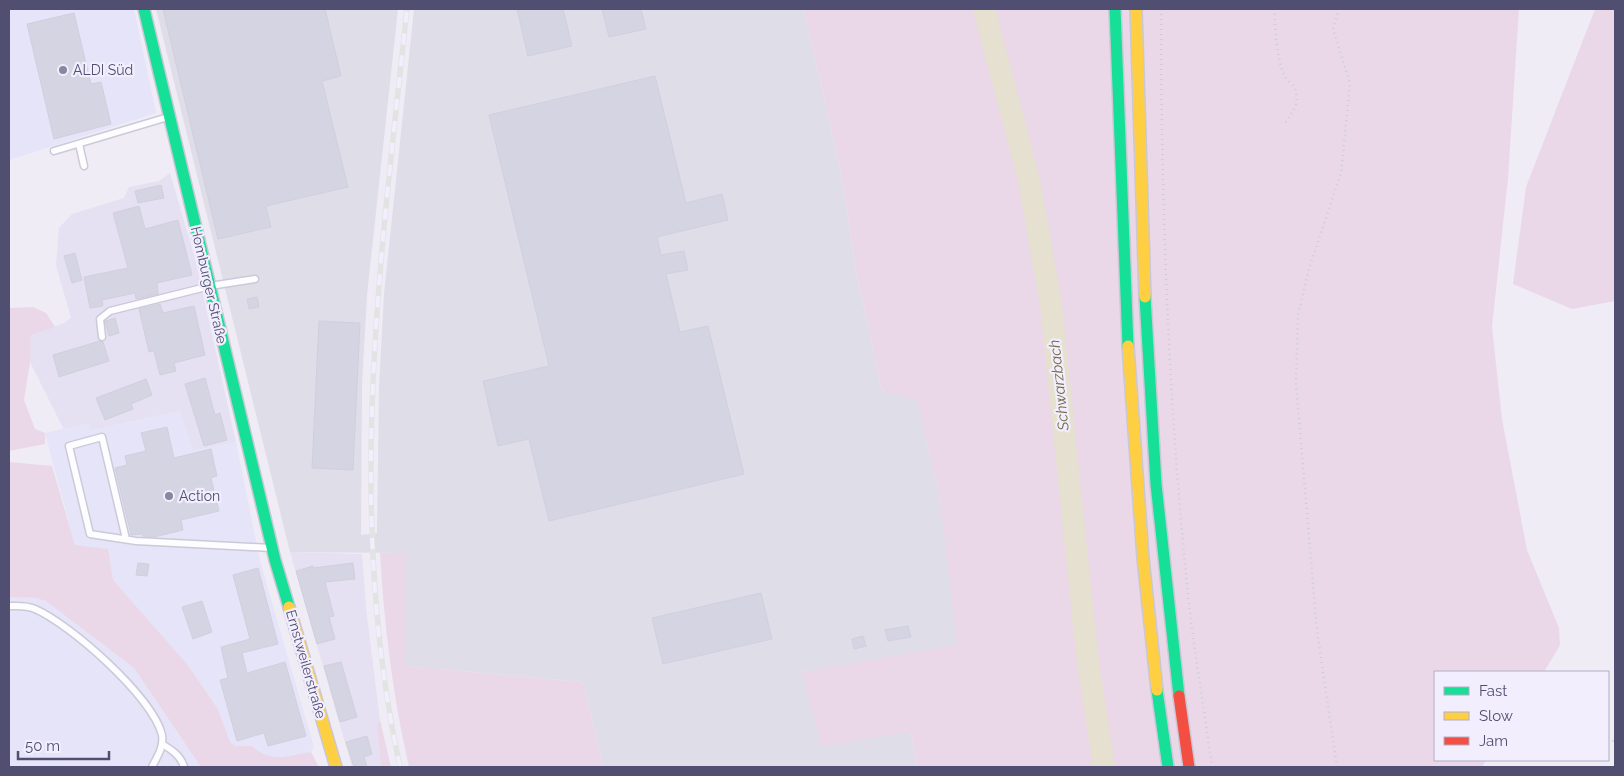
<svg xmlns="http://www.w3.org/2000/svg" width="1624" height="776" font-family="Raleway,sans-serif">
<rect width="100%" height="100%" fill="#efecf6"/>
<g fill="#e5e1f3">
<path d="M170,173L195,258L236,442L193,451L180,411L67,436L30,362L31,335L64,323L71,318L56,265L59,228L72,214L124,198L129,187L159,181Z"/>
<path d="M290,552L362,554L366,608L380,720L377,724L381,767H352Z"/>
</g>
<g fill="#e5e4f8">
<path d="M9,9H134L156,113L9,160Z"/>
<path d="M180,411L193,451L236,442L260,561L314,747L311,752L271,758L262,755L252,746H235L230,742L218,709L187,664L113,580L108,553L75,545L45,433L89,423L91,431Z"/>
<path d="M9,597L36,598L46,601L134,668L201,767H9Z"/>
</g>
<path fill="#dfdde8" d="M156,9H398L367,295L362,385L361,535L377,533L379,387L384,294L414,9H804L841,173L856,270L882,391L917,399L940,499L958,646L802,672L911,732L917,767H603L583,682L405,666V553L290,552Z"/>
<g fill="#ead8e9">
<path d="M804,9H1519L1508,178L1492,327L1502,419L1527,550L1559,628L1560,645L1544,672H1435V760H1486L1482,767H917L911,732L821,746L802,672L957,645L940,499L917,400L882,391L856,270L841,173Z"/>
<path d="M1595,9H1615V301L1572,309L1513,284L1526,187Z"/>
<path d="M33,307L46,313L55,327L31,335L30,362L24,400L35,429L45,433V444L9,451V308Z"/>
<path d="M9,462L52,466L75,545L108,549L113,580L187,664L218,709L230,742L235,746H252C271,764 287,755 311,752L319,767H201L134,668L46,601L36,598L9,597Z"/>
<path d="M380,553H406V666L583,682L603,767H409C393,697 384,625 380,553Z"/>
<path d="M380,720L391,767H381L377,724Z"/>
</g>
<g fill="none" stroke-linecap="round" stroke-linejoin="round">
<path stroke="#e5e0cf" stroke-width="22" d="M984,9L1029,180L1051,305L1087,655L1104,767"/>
</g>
<g fill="#d5d4e2" stroke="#d1cfde">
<path d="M163,9H325L341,76L322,81L348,187L266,206L271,227L218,239Z"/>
<path d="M517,9H563L572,46L528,56Z"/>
<path d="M602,9H641L646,29L609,37Z"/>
<path d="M74,13L91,84L101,82L111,124L54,139L27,24Z"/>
<path d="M655,76L686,203L722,194L728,220L657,237L661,255L684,251L688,270L666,274L680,332L708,326L744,474L549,521L529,439L498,446L483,381L549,366L489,115Z"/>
<path d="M161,185L164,198L138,203L135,191Z"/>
<path d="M139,206L145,229L178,220L192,275L157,283L158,294L136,299L135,293L102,300L103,306L90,308L84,277L128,268L113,213Z"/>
<path d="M75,253L82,280L72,283L64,256Z"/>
<path d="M257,297L259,307L249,309L247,299Z"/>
<path d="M160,304L163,313L194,306L205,355L174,363L176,371L160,375L154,351L149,352L139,309Z"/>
<path d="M115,318L119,333L109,336L105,321Z"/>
<path d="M319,321L360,323L353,470L312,468Z"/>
<path d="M100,341L103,342L109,361L59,377L53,355Z"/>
<path d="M205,378L215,415L220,413L227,440L204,446L185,384Z"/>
<path d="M146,379L152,395L131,404L133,409L105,420L96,398Z"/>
<path d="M167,427L174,458L211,449L217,476L211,478L219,511L181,520L183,530L154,537L143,536L142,534L131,535L115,468L127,465L125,456L146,451L141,433Z"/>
<path d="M138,563L149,564L147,576L136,575Z"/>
<path d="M353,563L355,579L325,582L334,616L329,617L335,639L317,644L296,571L313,566V568Z"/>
<path d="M258,568L278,644L242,653L247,673L285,662L306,736L268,746L264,733L237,741L220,680L228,678L221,647L250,639L233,575Z"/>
<path d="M761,593L772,639L663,664L652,618Z"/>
<path d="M202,601L212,632L193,639L182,607Z"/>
<path d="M908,626L911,637L888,641L885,630Z"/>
<path d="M863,636L866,646L854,649L852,639Z"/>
<path d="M341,662L357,717L340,722L324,666Z"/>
<path d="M367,736L372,754L364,757L367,767H354L346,742Z"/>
</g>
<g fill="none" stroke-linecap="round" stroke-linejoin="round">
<defs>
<g id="lane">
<path d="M79,144L84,166"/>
<path d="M54,151L168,117"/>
<path d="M102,337L100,319L110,311L210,286L255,279"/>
<path d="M126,539L102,437L69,446L90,534L136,541L271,548"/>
<path d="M9,606C17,606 27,605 35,609C70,624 153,697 162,735C164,747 157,757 152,767"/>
<path d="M162,744C172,750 181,756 184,767"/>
</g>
<g id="fast">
<path d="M144,9L275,560L289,607"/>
<path d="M1115,9L1128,346"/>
<path d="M1145,297L1156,484L1179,696"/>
<path d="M1157,690L1168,767"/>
</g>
<g id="slow">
<path d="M1136,9L1145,297"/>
<path d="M1128,346L1143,558L1157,690"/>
<path d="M289,607L336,767"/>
</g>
<path id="jam" d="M1179,696L1189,767"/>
</defs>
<use href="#lane" stroke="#cccad7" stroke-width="9"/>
<use href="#fast" stroke="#cac8d6" stroke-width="14"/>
<use href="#slow" stroke="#cac8d6" stroke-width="14"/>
<use href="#jam" stroke="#cac8d6" stroke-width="14"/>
<g stroke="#ccccd6" stroke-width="2.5" stroke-dasharray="1 4" stroke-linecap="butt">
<path d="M1161,9C1161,201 1168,394 1187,585C1193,646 1204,707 1212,767"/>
<path d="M1275,9C1274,27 1277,58 1284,75C1286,79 1291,83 1294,87C1301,101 1293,112 1285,123"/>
<path d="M1608,738L1615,742"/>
<path d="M1337,767L1317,631L1296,384L1298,315L1309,269L1341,173L1350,84L1333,29L1339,9"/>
</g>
<use href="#lane" stroke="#fdfcfe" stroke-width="6"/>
<use href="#fast" stroke="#16e098" stroke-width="11"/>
<use href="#slow" stroke="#ffcf43" stroke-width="11"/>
<use href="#jam" stroke="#f24e42" stroke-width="11"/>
<defs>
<path id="rail" d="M400,767C345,514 380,263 407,9"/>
</defs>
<use href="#rail" stroke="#e2e4e3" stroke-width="5.5"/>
<use href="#rail" stroke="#f2eefd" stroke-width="4" stroke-dasharray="11" stroke-linecap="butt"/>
</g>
<g fill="#8886a0" stroke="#f2eefd" stroke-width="2">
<circle cx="63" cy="70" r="5"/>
<circle cx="169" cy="496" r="5"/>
</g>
<g text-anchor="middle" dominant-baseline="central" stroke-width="4.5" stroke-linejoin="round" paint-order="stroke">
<g font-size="14" fill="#504f71" stroke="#f2eefd" text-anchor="start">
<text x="73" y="70">ALDI Süd</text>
<text x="179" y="496">Action</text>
</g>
<g font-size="14" fill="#504f71" stroke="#f2eefd">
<text transform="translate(209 285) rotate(77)">Homburger Straße</text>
<text transform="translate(306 664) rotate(74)">Ernstweilerstraße</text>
</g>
<g font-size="15" font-style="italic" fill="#756c44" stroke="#f2eefd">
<text transform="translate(1059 385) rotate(-96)">Schwarzbach</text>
</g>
</g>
<rect width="1624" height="776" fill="none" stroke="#504f71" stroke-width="20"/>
<rect x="1434" y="671" width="175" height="90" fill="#f2eefd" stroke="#b1aec5"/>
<rect x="1444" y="687" width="25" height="8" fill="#16e098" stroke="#b1aec5"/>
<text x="1479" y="696" font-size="15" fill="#504f71">Fast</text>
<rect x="1444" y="712" width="25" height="8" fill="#ffcf43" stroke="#b1aec5"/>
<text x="1479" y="721" font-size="15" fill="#504f71">Slow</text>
<rect x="1444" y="737" width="25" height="8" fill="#f24e42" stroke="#b1aec5"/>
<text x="1479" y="746" font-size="15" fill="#504f71">Jam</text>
<path d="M18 751v8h91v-8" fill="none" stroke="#504f71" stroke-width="2.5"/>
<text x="25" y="751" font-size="15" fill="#504f71" stroke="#f2eefd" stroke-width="4" paint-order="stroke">50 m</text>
</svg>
